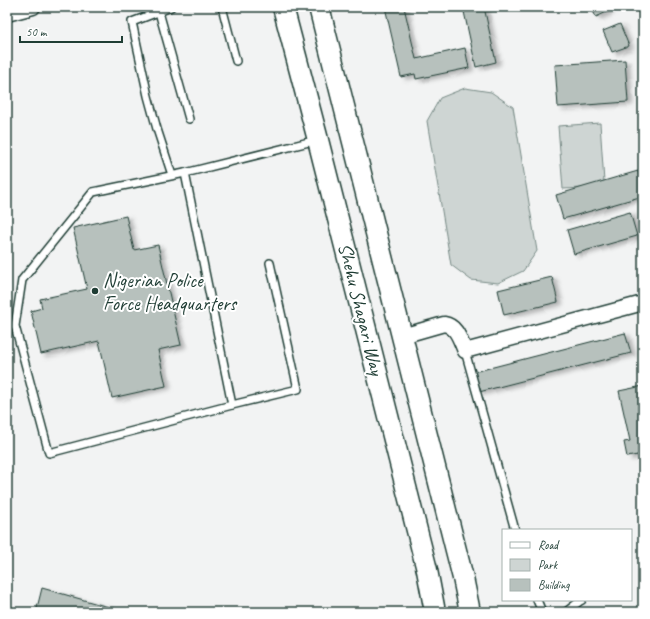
<svg xmlns="http://www.w3.org/2000/svg" width="650" height="619" font-family="Caveat,sans-serif">
<defs>
<filter id="shadow"><feDropShadow dx="4.5" dy="2.5" stdDeviation="2" flood-color="#0004"/></filter>
</defs>
<rect width="100%" height="100%" fill="#f2f3f3"/>
<filter id="ink" filterUnits="userSpaceOnUse"><feTurbulence type="fractalNoise" baseFrequency=".025" numOctaves="2"/><feDisplacementMap in="SourceGraphic" scale="8" xChannelSelector="R" yChannelSelector="G"/><feConvolveMatrix kernelMatrix="1 2 1 2 8 2 1 2 1" color-interpolation-filters="sRGB"/></filter>
<g filter="url(#ink)">
<g fill="#ced5d3" stroke="#768984">
<path d="M465,88L491,92L513,107L537,251L523,271L498,283L471,280L451,265L427,121L440,98Z"/>
<path d="M600,123L604,182L584,188L563,189L558,126Z"/>
</g>
<g fill="#b7c1bd" stroke="#1f3d34" filter="url(#shadow)">
<path d="M385,7H404L416,59L465,48L469,68L416,79L415,74L401,77Z"/>
<path d="M463,7H484L496,62L476,67Z"/>
<path d="M591,7H608L609,11L596,17Z"/>
<path d="M620,24L629,46L612,52L603,31Z"/>
<path d="M625,60L628,102L558,107L555,65Z"/>
<path d="M638,171L643,188V196L563,219L556,195Z"/>
<path d="M630,212L637,236L574,254L567,230Z"/>
<path d="M126,216L134,250L158,245L181,345L158,350L166,386L112,398L99,341L41,354L31,311L42,308L40,299L87,289L73,228Z"/>
<path d="M552,277L558,302L504,315L498,290Z"/>
<path d="M625,333L631,353L479,392L474,372Z"/>
<path d="M643,386V454L627,457L624,442L630,441L619,391Z"/>
<path d="M42,588L119,610V612H36Z"/>
</g>
<g fill="none" stroke-linecap="round" stroke-linejoin="round">
<defs>
<g id="lane">
<path d="M171,7L132,22L148,96L157,129L172,175"/>
<path d="M222,7L236,61"/>
<path d="M159,12L189,119"/>
<path d="M185,173L93,192L22,280L15,326L49,453L232,405"/>
<path d="M270,263L298,389L232,405L185,173L317,140"/>
<path d="M465,351L515,530"/>
<path d="M537,600L542,612"/>
<path d="M566,612L580,601L582,600"/>
</g>
<g id="street">
<path d="M7,14L33,7"/>
<path d="M402,336L444,324C457,326 460,340 465,351L643,303"/>
</g>
<g id="secondary">
<path d="M283,7L318,140L427,570L435,612"/>
<path d="M319,7L463,578L470,612"/>
</g>
</defs>
<use href="#lane" stroke="#1f3d34" stroke-width="10"/>
<use href="#street" stroke="#1f3d34" stroke-width="17"/>
<use href="#secondary" stroke="#1f3d34" stroke-width="23"/>
<use href="#lane" stroke="#fff" stroke-width="7"/>
<use href="#street" stroke="#fff" stroke-width="14"/>
<use href="#secondary" stroke="#fff" stroke-width="20"/>
</g>
</g>
<circle fill="#1f3d34" stroke="#fff" stroke-width="1.5" cx="95" cy="291" r="4"/>
<g text-anchor="middle" dominant-baseline="central" stroke-width="4" stroke-linejoin="round" paint-order="stroke">
<g font-size="20" fill="#1f3d34" stroke="#fff" text-anchor="start">
<text x="103" y="280">Nigerian Police<tspan x="103" dy="23">Force Headquarters</tspan></text>
</g>
<g font-size="20" fill="#1f3d34" stroke="#fff">
<text transform="translate(361 309) rotate(76)">Shehu Shagari Way</text>
</g>
</g>
<rect width="650" height="619" fill="none" stroke="#fff" stroke-width="24"/>
<rect x="12" y="12" width="626" height="595" fill="none" stroke="#1f3d34" stroke-width="1.5" filter="url(#ink)"/>
<rect x="502" y="529" width="130" height="72" fill="#ffffff" stroke="#a5b1ae"/>
<rect x="510" y="542" width="20" height="6" fill="#ffffff" stroke="#a5b1ae"/>
<text x="538" y="549" font-size="12" fill="#1f3d34">Road</text>
<rect x="510" y="559" width="20" height="12" fill="#ced5d3" stroke="#a5b1ae"/>
<text x="538" y="569" font-size="12" fill="#1f3d34">Park</text>
<rect x="510" y="579" width="20" height="12" fill="#b7c1bd" stroke="#a5b1ae"/>
<text x="538" y="589" font-size="12" fill="#1f3d34">Building</text>
<path d="M20 36v6h102v-6" fill="none" stroke="#1f3d34" stroke-width="2"/>
<text x="26" y="36" font-size="12" fill="#1f3d34" stroke="#ffffff" stroke-width="3" paint-order="stroke">50 m</text>
</svg>
